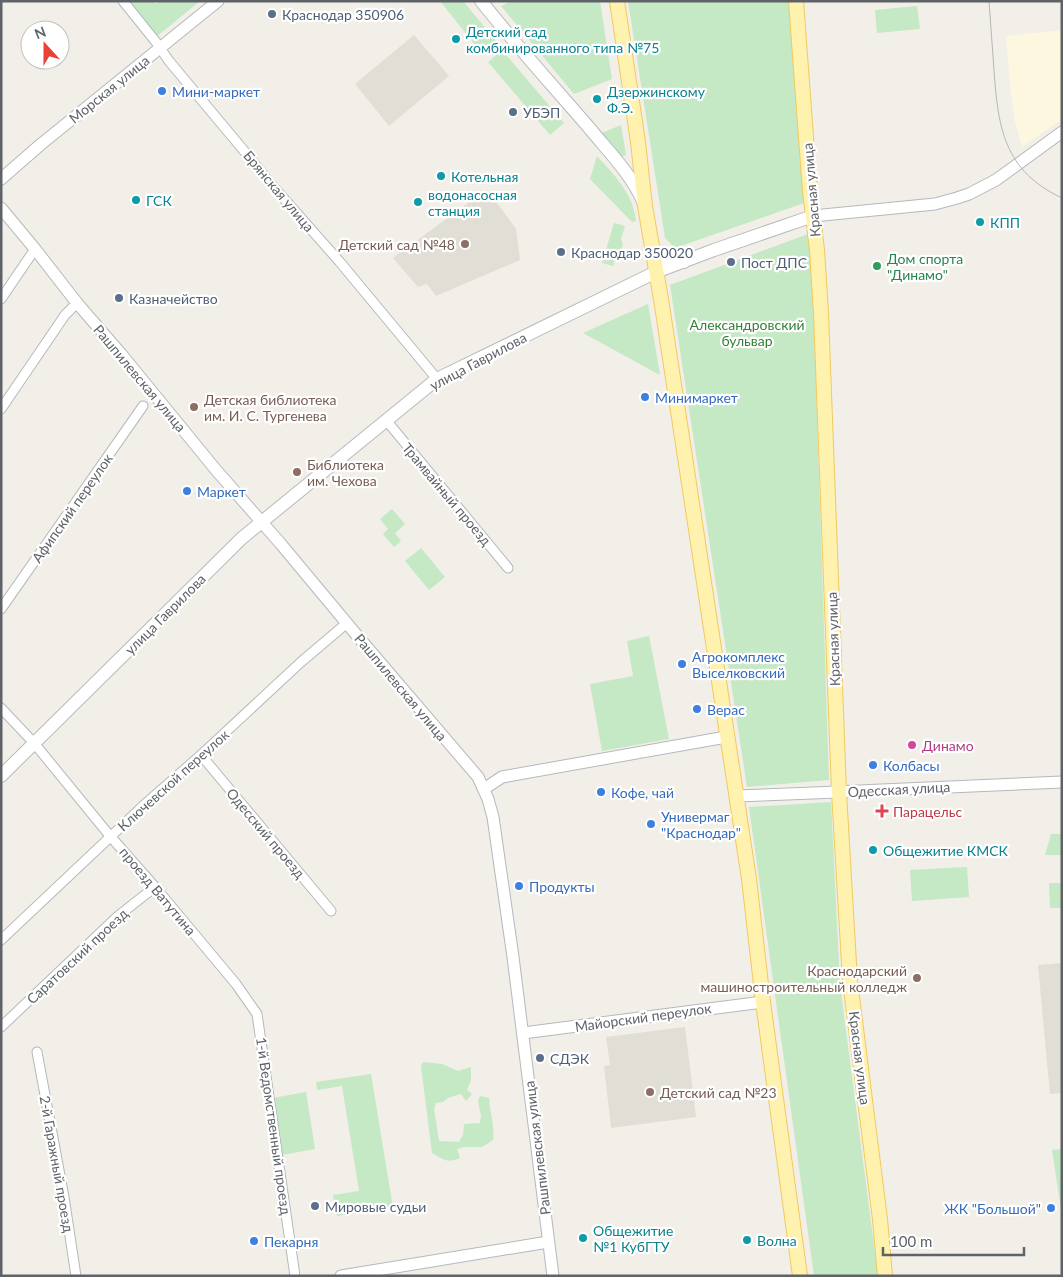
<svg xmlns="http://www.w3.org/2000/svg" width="1063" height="1277" font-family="Lato,sans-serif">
<rect width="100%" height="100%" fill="#f1efe8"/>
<path fill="#fef7e0" d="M1062,30V119L1022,147L1015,122L1011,95L1006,36Z"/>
<g fill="#e1ded6">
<path d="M414,35L449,76L389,126L355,84Z"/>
<path d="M476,197L481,202L497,203L516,229L520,260L436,296L427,284L418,287L393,258Z"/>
<path d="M1062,963V1093L1050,1094L1038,965Z"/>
<path d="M685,1027L696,1117L611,1128L604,1066L610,1065L606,1037Z"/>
</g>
<g fill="#c5e8c5">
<path d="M128,1H154L156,4L160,1H200L156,37Z"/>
<path d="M440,1H463L496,41L493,45L479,50Z"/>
<path d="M512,1H600L612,79L574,94L501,6Z"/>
<path d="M628,1H789L804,203L675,248L665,238Z"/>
<path d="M917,6L920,29L877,33L875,10Z"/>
<path d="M502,50L564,123L550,135L488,62Z"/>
<path d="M621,125L626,155L621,157L602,133Z"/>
<path d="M597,156C615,176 633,193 636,221L632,222L590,179Z"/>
<path d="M614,223L625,226L621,239C624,245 623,250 617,252L613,266L602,263Z"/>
<path d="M811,233L829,780L747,787L670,285Z"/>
<path d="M648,304L660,375L583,333Z"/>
<path d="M392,509L405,524L395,533L401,541L394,547L383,534L388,529L380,519Z"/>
<path d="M421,548L445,577L429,590L405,561Z"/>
<path d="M649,636L669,739L602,751L590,684L633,676L627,641Z"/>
<path d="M831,802L840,984L878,1276H814L749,807Z"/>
<path d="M1051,834H1062V855H1045Z"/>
<path d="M967,867L969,897L912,901L910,870Z"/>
<path d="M1049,883H1062V908H1050Z"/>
<path d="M423,1062L442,1064L458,1071L471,1067V1080L467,1090L472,1094L466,1101L461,1094L448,1098L443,1102L436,1103L434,1109L439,1141L459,1142L463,1135L464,1124L480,1123L481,1116L478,1101L480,1096L489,1098C490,1113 495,1126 493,1140L482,1147H464L457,1149L460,1158C447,1164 443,1159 432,1153L421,1066Z"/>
<path d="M371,1074L393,1208L337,1216L333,1195L359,1191L342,1086L317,1090L316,1082Z"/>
<path d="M306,1092L315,1149L282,1155L273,1098Z"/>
<path d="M1062,1149V1208H1061L1052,1150Z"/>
</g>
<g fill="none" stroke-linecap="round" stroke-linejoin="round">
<defs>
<g id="minor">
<path d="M123,1L156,42L169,61L245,152L270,183L339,261L437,379"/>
<path d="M1,299L35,249"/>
<path d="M1,409L65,315L77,303"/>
<path d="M386,420L508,568"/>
<path d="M1,609L143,406"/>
<path d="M1,708L34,743L110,836L155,887L236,984L257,1014L295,1276"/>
<path d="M201,755L331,911"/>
<path d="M1,940L143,806L201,755L301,662L347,623"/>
<path d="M1,1027L118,916L155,887"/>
<path d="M37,1052L64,1197L76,1276"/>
</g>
<g id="tertiary">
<path d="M1,179L40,145L218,1"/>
<path d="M1,208L35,249L77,303L122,355L216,470L280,543L360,639L478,777L488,799L493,817L513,957L553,1276"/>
<path d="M813,216L935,204L957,198L969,194L996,180L1062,132"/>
<path d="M484,789L502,777L726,737"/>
<path d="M736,796L813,793L1062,782"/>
<path d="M523,1033L763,1002"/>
<path d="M341,1276L548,1242"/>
</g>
<g id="secondary">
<path d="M481,1C516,45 554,87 591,130C609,152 631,174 643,201"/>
<path d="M653,249L659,257L684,262"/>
<path d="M1,776L242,538L437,379L656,272L714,250L813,216"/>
</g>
<g id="primary">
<path d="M617,1L638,142L645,206L661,299L749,879L763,1002L800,1276"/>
<path d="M796,1L810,191L817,250L821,313L839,792L850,981L880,1219L885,1276"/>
</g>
</defs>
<use href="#minor" stroke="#b5b8bc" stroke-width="11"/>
<use href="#tertiary" stroke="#b5b8bc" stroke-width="13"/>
<use href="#secondary" stroke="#b6babf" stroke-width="14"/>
<use href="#primary" stroke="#f2c960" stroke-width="16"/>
<use href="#minor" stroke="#fff" stroke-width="9"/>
<use href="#tertiary" stroke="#fff" stroke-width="11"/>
<use href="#secondary" stroke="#fff" stroke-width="12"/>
<use href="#primary" stroke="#fff2af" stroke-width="14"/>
<path stroke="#b6b7b8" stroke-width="1" d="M989,1C991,24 992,47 994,70C998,128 1004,171 1062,198"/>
</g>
<g fill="#5c6f8a" stroke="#fff" stroke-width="2">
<circle cx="272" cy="14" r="5"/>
<circle cx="513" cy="112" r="5"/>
<circle cx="561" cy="252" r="5"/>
<circle cx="731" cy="262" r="5"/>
<circle cx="119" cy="298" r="5"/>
<circle cx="540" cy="1058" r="5"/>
<circle cx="315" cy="1206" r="5"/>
</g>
<g fill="#0f9aa8" stroke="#fff" stroke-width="2">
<circle cx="456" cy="39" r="5"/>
<circle cx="597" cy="99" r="5"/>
<circle cx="441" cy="176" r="5"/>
<circle cx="136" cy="200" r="5"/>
<circle cx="418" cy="202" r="5"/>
<circle cx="980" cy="222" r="5"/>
<circle cx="873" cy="850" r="5"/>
<circle cx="583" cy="1238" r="5"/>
<circle cx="747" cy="1240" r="5"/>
</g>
<g fill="#3f7fe0" stroke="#fff" stroke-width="2">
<circle cx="162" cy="91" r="5"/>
<circle cx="645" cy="397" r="5"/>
<circle cx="187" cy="491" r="5"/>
<circle cx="682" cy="664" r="5"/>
<circle cx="697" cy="709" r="5"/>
<circle cx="873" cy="765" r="5"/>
<circle cx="601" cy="792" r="5"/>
<circle cx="651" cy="824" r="5"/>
<circle cx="519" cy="886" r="5"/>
<circle cx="1051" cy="1208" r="5"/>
<circle cx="254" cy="1241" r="5"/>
</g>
<g fill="#8d6e63" stroke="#fff" stroke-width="2">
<circle cx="465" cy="244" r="5"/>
<circle cx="194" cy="407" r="5"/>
<circle cx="297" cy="472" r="5"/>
<circle cx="917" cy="978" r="5"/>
<circle cx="650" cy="1092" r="5"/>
</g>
<circle fill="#2e9e5b" stroke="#fff" stroke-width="2" cx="877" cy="266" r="5"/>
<circle fill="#d1479c" stroke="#fff" stroke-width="2" cx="912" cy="745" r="5"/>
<path fill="#e0444e" stroke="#fff" stroke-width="2" d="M879.5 803.5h5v5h5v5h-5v5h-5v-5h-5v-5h5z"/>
<g text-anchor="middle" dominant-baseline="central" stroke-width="4.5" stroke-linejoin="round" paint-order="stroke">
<g font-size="14" fill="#4e5e75" stroke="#fff" text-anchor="start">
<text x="282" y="14">Краснодар 350906</text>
<text x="523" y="112">УБЭП</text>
<text x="571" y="252">Краснодар 350020</text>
<text x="741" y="262">Пост ДПС</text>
<text x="129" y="298">Казначейство</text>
<text x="550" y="1058">СДЭК</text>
<text x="325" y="1206">Мировые судьи</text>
</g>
<g font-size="14" fill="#0d838f" stroke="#fff" text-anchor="start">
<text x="466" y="31">Детский сад<tspan x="466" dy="16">комбинированного типа №75</tspan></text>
<text x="607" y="91">Дзержинскому<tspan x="607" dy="16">Ф.Э.</tspan></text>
<text x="451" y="176">Котельная</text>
<text x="428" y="194">водонасосная<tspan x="428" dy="16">станция</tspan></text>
<text x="146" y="200">ГСК</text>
<text x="990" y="222">КПП</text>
<text x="883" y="850">Общежитие КМСК</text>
<text x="593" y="1230">Общежитие<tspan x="593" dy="16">№1 КубГТУ</tspan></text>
<text x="757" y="1240">Волна</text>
</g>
<g font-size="14" fill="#5f6368" stroke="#fff">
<text transform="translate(109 89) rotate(-39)">Морская улица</text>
<text transform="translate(811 190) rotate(-95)">Красная улица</text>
<text transform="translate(279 191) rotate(50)">Брянская улица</text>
<text transform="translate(478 361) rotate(-28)">улица Гаврилова</text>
<text transform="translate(140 378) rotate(50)">Рашпилевская улица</text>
<text transform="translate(447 494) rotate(50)">Трамвайный проезд</text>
<text transform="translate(72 508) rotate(-55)">Афипский переулок</text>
<text transform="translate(165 614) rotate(-45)">улица Гаврилова</text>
<text transform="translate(833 639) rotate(-92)">Красная улица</text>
<text transform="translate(401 687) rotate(50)">Рашпилевская улица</text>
<text transform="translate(173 780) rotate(-42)">Ключевской переулок</text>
<text transform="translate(899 789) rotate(-3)">Одесская улица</text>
<text transform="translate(266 833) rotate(50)">Одесский проезд</text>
<text transform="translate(158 891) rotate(50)">проезд Ватутина</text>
<text transform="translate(77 956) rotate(-43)">Саратовский проезд</text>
<text transform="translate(643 1017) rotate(-8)">Майорский переулок</text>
<text transform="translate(860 1058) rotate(83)">Красная улица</text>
<text transform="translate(274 1126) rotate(82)">1-й Ведомственный проезд</text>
<text transform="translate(537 1148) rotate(-97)">Рашпилевская улица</text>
<text transform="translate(57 1164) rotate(80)">2-й Гаражный проезд</text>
</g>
<g font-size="14" fill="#366cbe" stroke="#fff" text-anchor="start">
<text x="172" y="91">Мини-маркет</text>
<text x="655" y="397">Минимаркет</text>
<text x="197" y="491">Маркет</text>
<text x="692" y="656">Агрокомплекс<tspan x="692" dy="16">Выселковский</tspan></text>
<text x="707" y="709">Верас</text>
<text x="883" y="765">Колбасы</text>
<text x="611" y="792">Кофе, чай</text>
<text x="661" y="816">Универмаг<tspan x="661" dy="16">"Краснодар"</tspan></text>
<text x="529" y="886">Продукты</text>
<text x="1041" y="1208" text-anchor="end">ЖК "Большой"</text>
<text x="264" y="1241">Пекарня</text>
</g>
<g font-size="14" fill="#785e54" stroke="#fff" text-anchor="start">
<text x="455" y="244" text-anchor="end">Детский сад №48</text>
<text x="204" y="399">Детская библиотека<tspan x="204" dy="16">им. И. С. Тургенева</tspan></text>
<text x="307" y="464">Библиотека<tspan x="307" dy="16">им. Чехова</tspan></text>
<text x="907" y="970" text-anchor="end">Краснодарский<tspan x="907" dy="16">машиностроительный колледж</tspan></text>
<text x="660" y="1092">Детский сад №23</text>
</g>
<g font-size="14" fill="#27864d" stroke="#fff" text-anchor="start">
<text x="887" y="258">Дом спорта<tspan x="887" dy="16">"Динамо"</tspan></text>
</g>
<g font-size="14" fill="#348238" stroke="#fff">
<text x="747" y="324">Александровский<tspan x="747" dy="16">бульвар</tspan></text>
</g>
<g font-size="14" fill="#b23c85" stroke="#fff" text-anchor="start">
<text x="922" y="745">Динамо</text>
</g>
<g font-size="14" fill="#be3a42" stroke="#fff" text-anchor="start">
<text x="893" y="811">Парацельс</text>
</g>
</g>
<rect width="1063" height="1277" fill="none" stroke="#5f6368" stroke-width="5"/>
<g transform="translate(45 45) rotate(339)"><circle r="24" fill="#ffffff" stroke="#bfc1c3"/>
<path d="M0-4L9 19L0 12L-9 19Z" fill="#ea4335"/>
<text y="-8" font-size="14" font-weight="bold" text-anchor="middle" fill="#5f6368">N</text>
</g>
<path d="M883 1247v8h141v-8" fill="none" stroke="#5f6368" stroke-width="2.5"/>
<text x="890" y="1247" font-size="15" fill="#5f6368" stroke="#ffffff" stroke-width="4" paint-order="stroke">100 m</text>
</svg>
